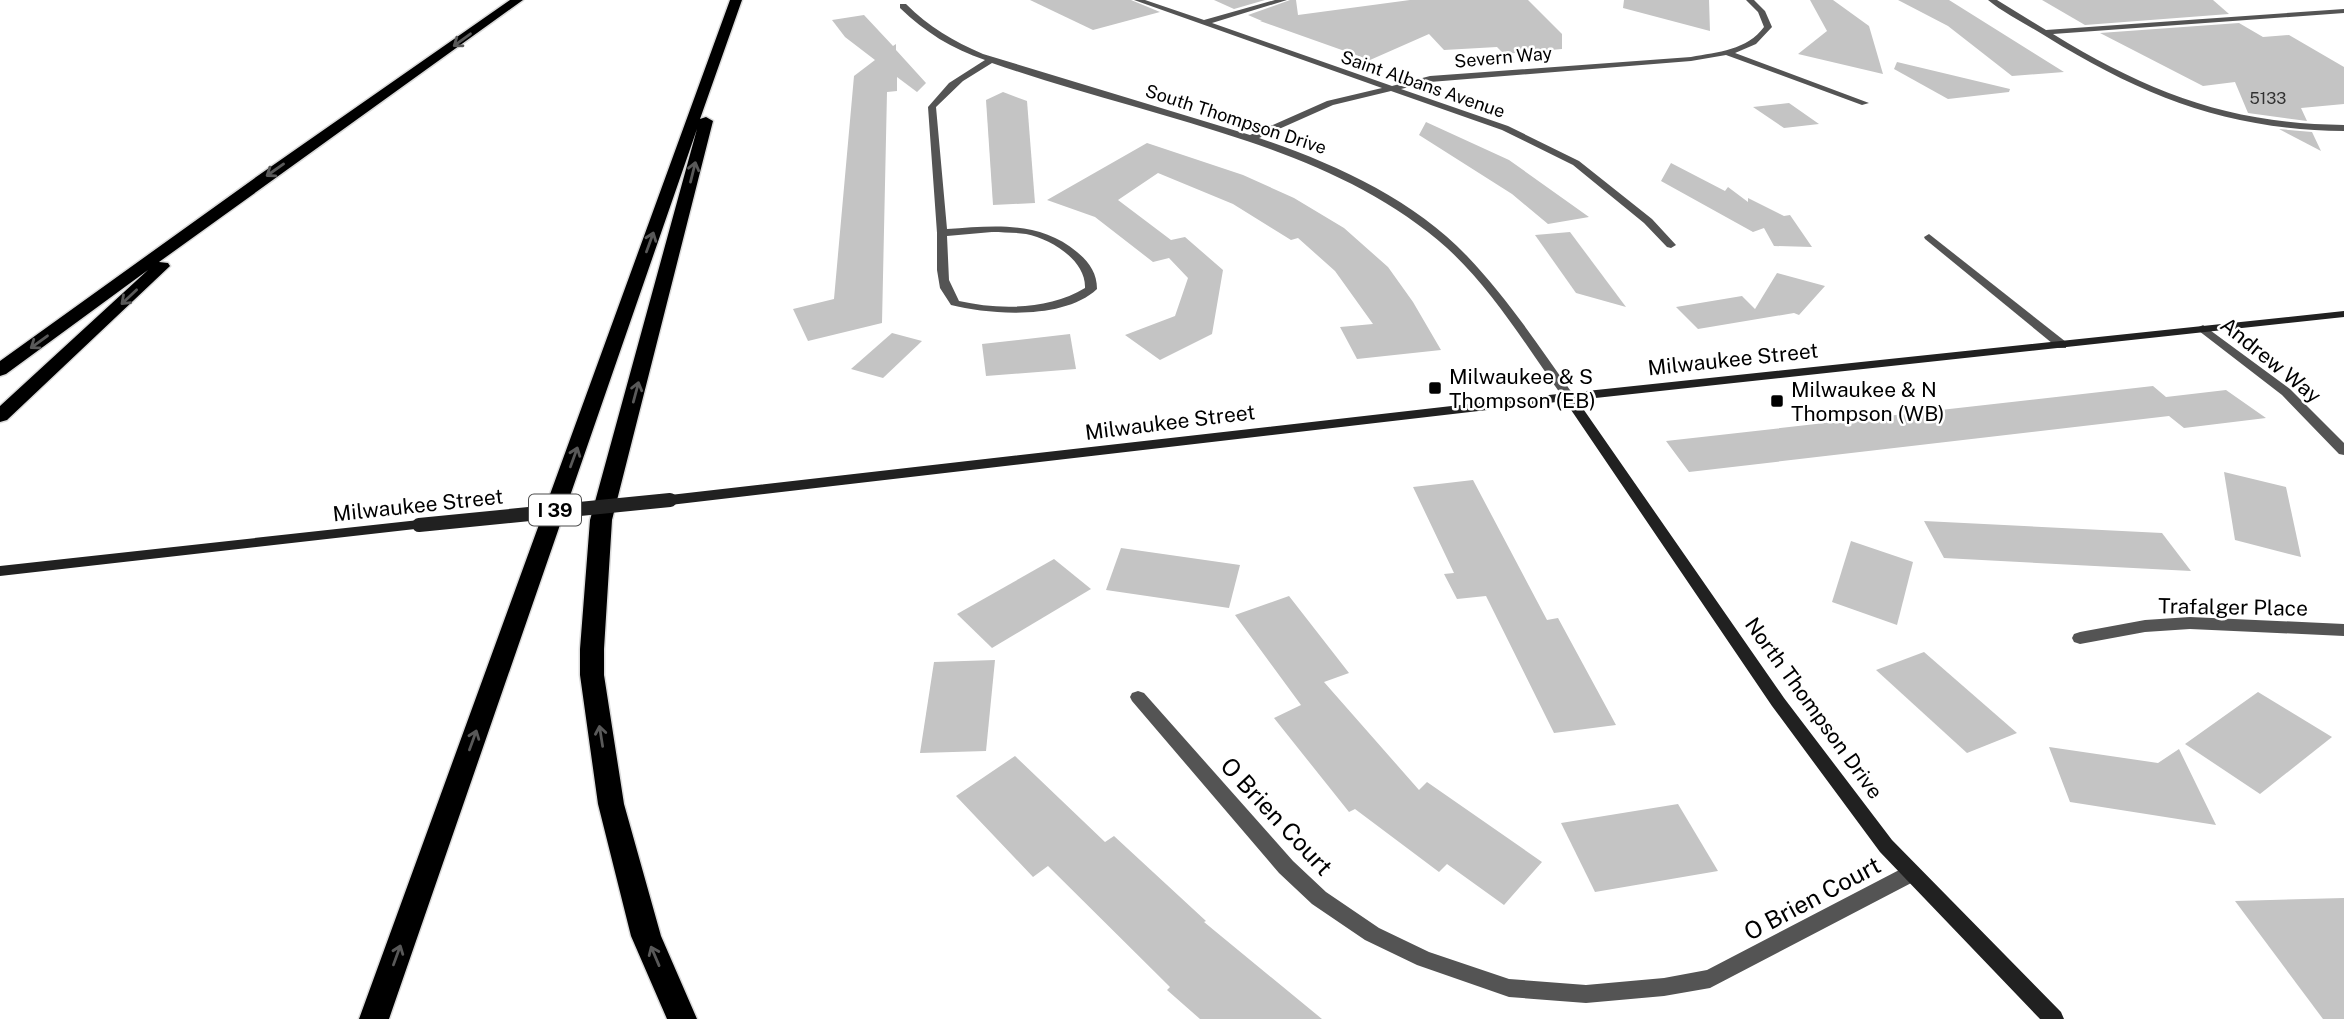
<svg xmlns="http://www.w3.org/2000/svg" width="2344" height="1019" font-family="'Public Sans',sans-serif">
<rect width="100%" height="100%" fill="#fff"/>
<g fill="#c4c4c4">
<path d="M1030,0H1131L1160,12L1093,30Z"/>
<path d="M1214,0H1265L1234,9Z"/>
<path d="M1290,0H1296L1298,15L1410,0H1528L1562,34V49L1504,54L1497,47L1444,50L1429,34L1370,60L1260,21H1262L1248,15Z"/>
<path d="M1624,0H1709L1710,31L1623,8Z"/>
<path d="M1810,0H1833L1869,26L1883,74L1798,54L1827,31Z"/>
<path d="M1898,0H1949L2064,72L2012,76L1948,26Z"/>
<path d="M2042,0H2213L2229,14L2085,25Z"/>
<path d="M864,15L893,46L896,44V50L926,83L917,92L897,77V91L887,92L882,323L808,341L793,309L834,299L854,76L875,60L845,37L832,20Z"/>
<path d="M2239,23L2263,37L2289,35L2344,67V104L2301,108L2307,121L2248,113L2235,82L2203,86L2100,33Z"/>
<path d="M1897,62L2010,89L2009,92L1948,99L1894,69Z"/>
<path d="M1003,92L1027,101L1035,203L993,205L986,100Z"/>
<path d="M1789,103L1819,124L1784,128L1753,107Z"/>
<path d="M1426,122L1509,160L1589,217L1548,224L1512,194L1419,135Z"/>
<path d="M2279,129L2312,132L2321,151Z"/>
<path d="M1147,143L1243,175L1294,198L1344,228L1388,267L1413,302L1441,350L1357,359L1340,327L1373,324L1335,271L1298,238L1291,240L1233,204L1158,173L1118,200L1171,240L1185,237L1223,270L1212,334L1160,360L1125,335L1175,316L1188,278L1169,258L1153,262L1095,217L1047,200Z"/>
<path d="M1671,163L1725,191L1728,187L1748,202V198L1784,216L1790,215L1812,247L1774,246L1764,228L1753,232L1661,181Z"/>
<path d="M1570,232L1626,307L1576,293L1535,235Z"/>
<path d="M1777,273L1825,286L1799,315L1794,313L1698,329L1676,307L1742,296L1755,309Z"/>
<path d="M892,333L922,341L883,378L851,369Z"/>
<path d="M1070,334L1076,369L986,376L982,344Z"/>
<path d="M2153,386L2166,397L2226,390L2266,418L2184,428L2169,416L1689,472L1666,441Z"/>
<path d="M2224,472L2286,487L2301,557L2235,540Z"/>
<path d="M1473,480L1547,620L1558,618L1616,725L1554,733L1486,596L1457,599L1444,574L1454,573L1413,487Z"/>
<path d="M1924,521L2162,533L2191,571L1944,558Z"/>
<path d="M1851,541L1913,562L1897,625L1832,602Z"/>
<path d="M1121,548L1240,565L1229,608L1106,590Z"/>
<path d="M1054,559L1091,589L992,648L957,614Z"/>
<path d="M1289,596L1349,673L1324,682L1419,790L1427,782L1542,862L1504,905L1447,864L1439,872L1355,809L1349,812L1274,718L1301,705L1235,615Z"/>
<path d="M1924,652L2017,733L1967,753L1876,670Z"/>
<path d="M995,660L986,751L920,753L934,662Z"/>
<path d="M2258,692L2332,737L2260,794L2185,744Z"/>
<path d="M2049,747L2158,763L2179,749L2216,825L2070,802Z"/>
<path d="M1015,756L1105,842L1114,836L1206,921L1204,922L1322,1019H1200L1167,990L1170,987L1048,866L1033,877L956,796Z"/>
<path d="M1678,804L1718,871L1595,892L1561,823Z"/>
<path d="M2344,898V1019H2323L2235,901Z"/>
</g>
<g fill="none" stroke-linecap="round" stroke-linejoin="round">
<defs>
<g id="highway">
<path d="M510,0H523L159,262L168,263L170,266L7,420L0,422V406L148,270L6,374L0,376V361L259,175Z"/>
<path d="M730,0H742L700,119L706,117L713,121L612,520L604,649V675L624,804L661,936L697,1019H667L631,936L598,804L580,675V649L590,520L697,129L389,1019H359Z"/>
</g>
</defs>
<use href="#highway" stroke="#dbdbdb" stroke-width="3"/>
<path fill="#545454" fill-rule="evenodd" d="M1929,234L2066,342V348H2058L1925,239L1924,237Z"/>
<g fill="#545454" fill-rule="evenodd">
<path d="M1134,0H1145L1204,20L1275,0H1287L1212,23L1392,86L1430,76L1691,57C1718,52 1747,50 1764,27L1758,12L1746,0H1754L1765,11L1772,27L1756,44L1735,53L1869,103L1862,105L1726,55L1691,61L1430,82L1401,89L1508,126L1579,161L1652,219L1676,245L1671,248L1667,247L1644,223L1573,165L1502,130L1391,91L1333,105L1259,138C1333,163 1413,199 1467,256C1508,299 1541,349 1575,397L1569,401L1565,400C1528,349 1494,291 1447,248C1390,197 1318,165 1247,141C1163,113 1076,92 992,63L963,81L936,107L947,229C993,226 1039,220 1077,252C1089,262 1097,273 1097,289C1064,320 991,315 951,305L940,288L937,270V233L928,107L949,83L985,60C952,49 925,32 900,8V4H906C929,27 953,41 983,54L1250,135L1327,101L1382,88ZM992,232C1003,233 1015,232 1026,234C1051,239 1086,260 1085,288C1049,310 999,310 959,301L949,280L947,236Z"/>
<path d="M1988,0H1997L2046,30L2344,9V13L2053,34C2149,93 2231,124 2344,125V131C2229,130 2144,97 2047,37C2028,25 2005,14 1988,0Z"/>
<path d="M2203,325L2290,389L2344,443V455L2339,454L2282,395L2199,331V327Z"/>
<path d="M2190,617L2344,624V636L2190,629L2145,632L2080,644L2074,642L2072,638L2074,634L2080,632L2145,620Z"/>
<path d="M1138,691L1144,693L1293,861L1326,892L1379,928L1429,952L1509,979L1586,985L1664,978L1707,970L1903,868L1910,866L1917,868L1919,874L1917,880L1710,988L1664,996L1586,1003L1509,997L1417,965L1365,940L1312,904L1279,873L1132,701L1130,697L1132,693Z"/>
</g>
<g fill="#212121" fill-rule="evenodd">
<path d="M2344,311V317L1577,400L1784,698L1892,840L2061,1012L2064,1019H2040L1880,852L1772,706L1565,401L670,505L663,500L670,495L1530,397Z"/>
<path d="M419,520L426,525L424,528L0,576V566Z"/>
</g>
<use href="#highway" fill="#000" fill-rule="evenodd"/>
<path stroke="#212121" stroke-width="14" d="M419,525L670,500"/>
</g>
<defs><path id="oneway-shaft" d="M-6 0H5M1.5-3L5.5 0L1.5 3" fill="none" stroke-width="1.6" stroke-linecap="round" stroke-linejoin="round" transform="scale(1.75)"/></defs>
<g stroke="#595959">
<use href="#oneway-shaft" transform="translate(462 40) rotate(144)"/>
<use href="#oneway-shaft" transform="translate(275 170) rotate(145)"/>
<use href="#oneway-shaft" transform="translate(693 172) rotate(-76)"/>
<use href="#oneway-shaft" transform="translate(650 242) rotate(-70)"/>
<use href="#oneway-shaft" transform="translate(129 297) rotate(137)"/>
<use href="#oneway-shaft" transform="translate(39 342) rotate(144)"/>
<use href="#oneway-shaft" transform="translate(636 392) rotate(-75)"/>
<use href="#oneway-shaft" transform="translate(574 457) rotate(-70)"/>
<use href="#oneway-shaft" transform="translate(601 736) rotate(-99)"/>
<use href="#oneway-shaft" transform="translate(473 740) rotate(-70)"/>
<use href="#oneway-shaft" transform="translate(397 955) rotate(-70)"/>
<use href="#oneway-shaft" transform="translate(655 956) rotate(-113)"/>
</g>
<g fill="#000" stroke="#fff" stroke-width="2.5">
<rect x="1428" y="381" width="14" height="14" rx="3.5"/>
<rect x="1770" y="394" width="14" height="14" rx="3.5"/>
</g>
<g text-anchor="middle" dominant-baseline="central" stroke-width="5" stroke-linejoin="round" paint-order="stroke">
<g font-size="16" fill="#313131">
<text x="2268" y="98">5133</text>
</g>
<g font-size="18" fill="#000" stroke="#fff">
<text transform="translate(1503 57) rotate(-5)">Severn Way</text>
<text transform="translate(1423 84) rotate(19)">Saint Albans Avenue</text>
<text transform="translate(1236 119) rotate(18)">South Thompson Drive</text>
</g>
<rect fill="#fff" stroke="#4c4c4c" stroke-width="2" x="529" y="494.5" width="52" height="31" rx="5"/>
<g font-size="19" font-weight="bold" fill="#000">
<text x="555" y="510">I 39</text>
</g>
<g font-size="21" fill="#000" stroke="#fff">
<text transform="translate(1733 359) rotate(-6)">Milwaukee Street</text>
<text transform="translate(2271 360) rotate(39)">Andrew Way</text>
<text transform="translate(1170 422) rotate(-7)">Milwaukee Street</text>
<text transform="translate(418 505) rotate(-6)">Milwaukee Street</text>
<text transform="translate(2233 607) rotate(1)">Trafalger Place</text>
<text transform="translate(1814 708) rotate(54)">North Thompson Drive</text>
</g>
<g font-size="21" fill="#000" stroke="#fff" text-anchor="start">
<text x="1449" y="376">Milwaukee &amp; S<tspan x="1449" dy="24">Thompson (EB)</tspan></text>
<text x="1791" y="389">Milwaukee &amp; N<tspan x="1791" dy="24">Thompson (WB)</tspan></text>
</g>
<g font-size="24" fill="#000" stroke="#fff">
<text transform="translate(1277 816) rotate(47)">O Brien Court</text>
<text transform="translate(1812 898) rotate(-28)">O Brien Court</text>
</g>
</g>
</svg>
